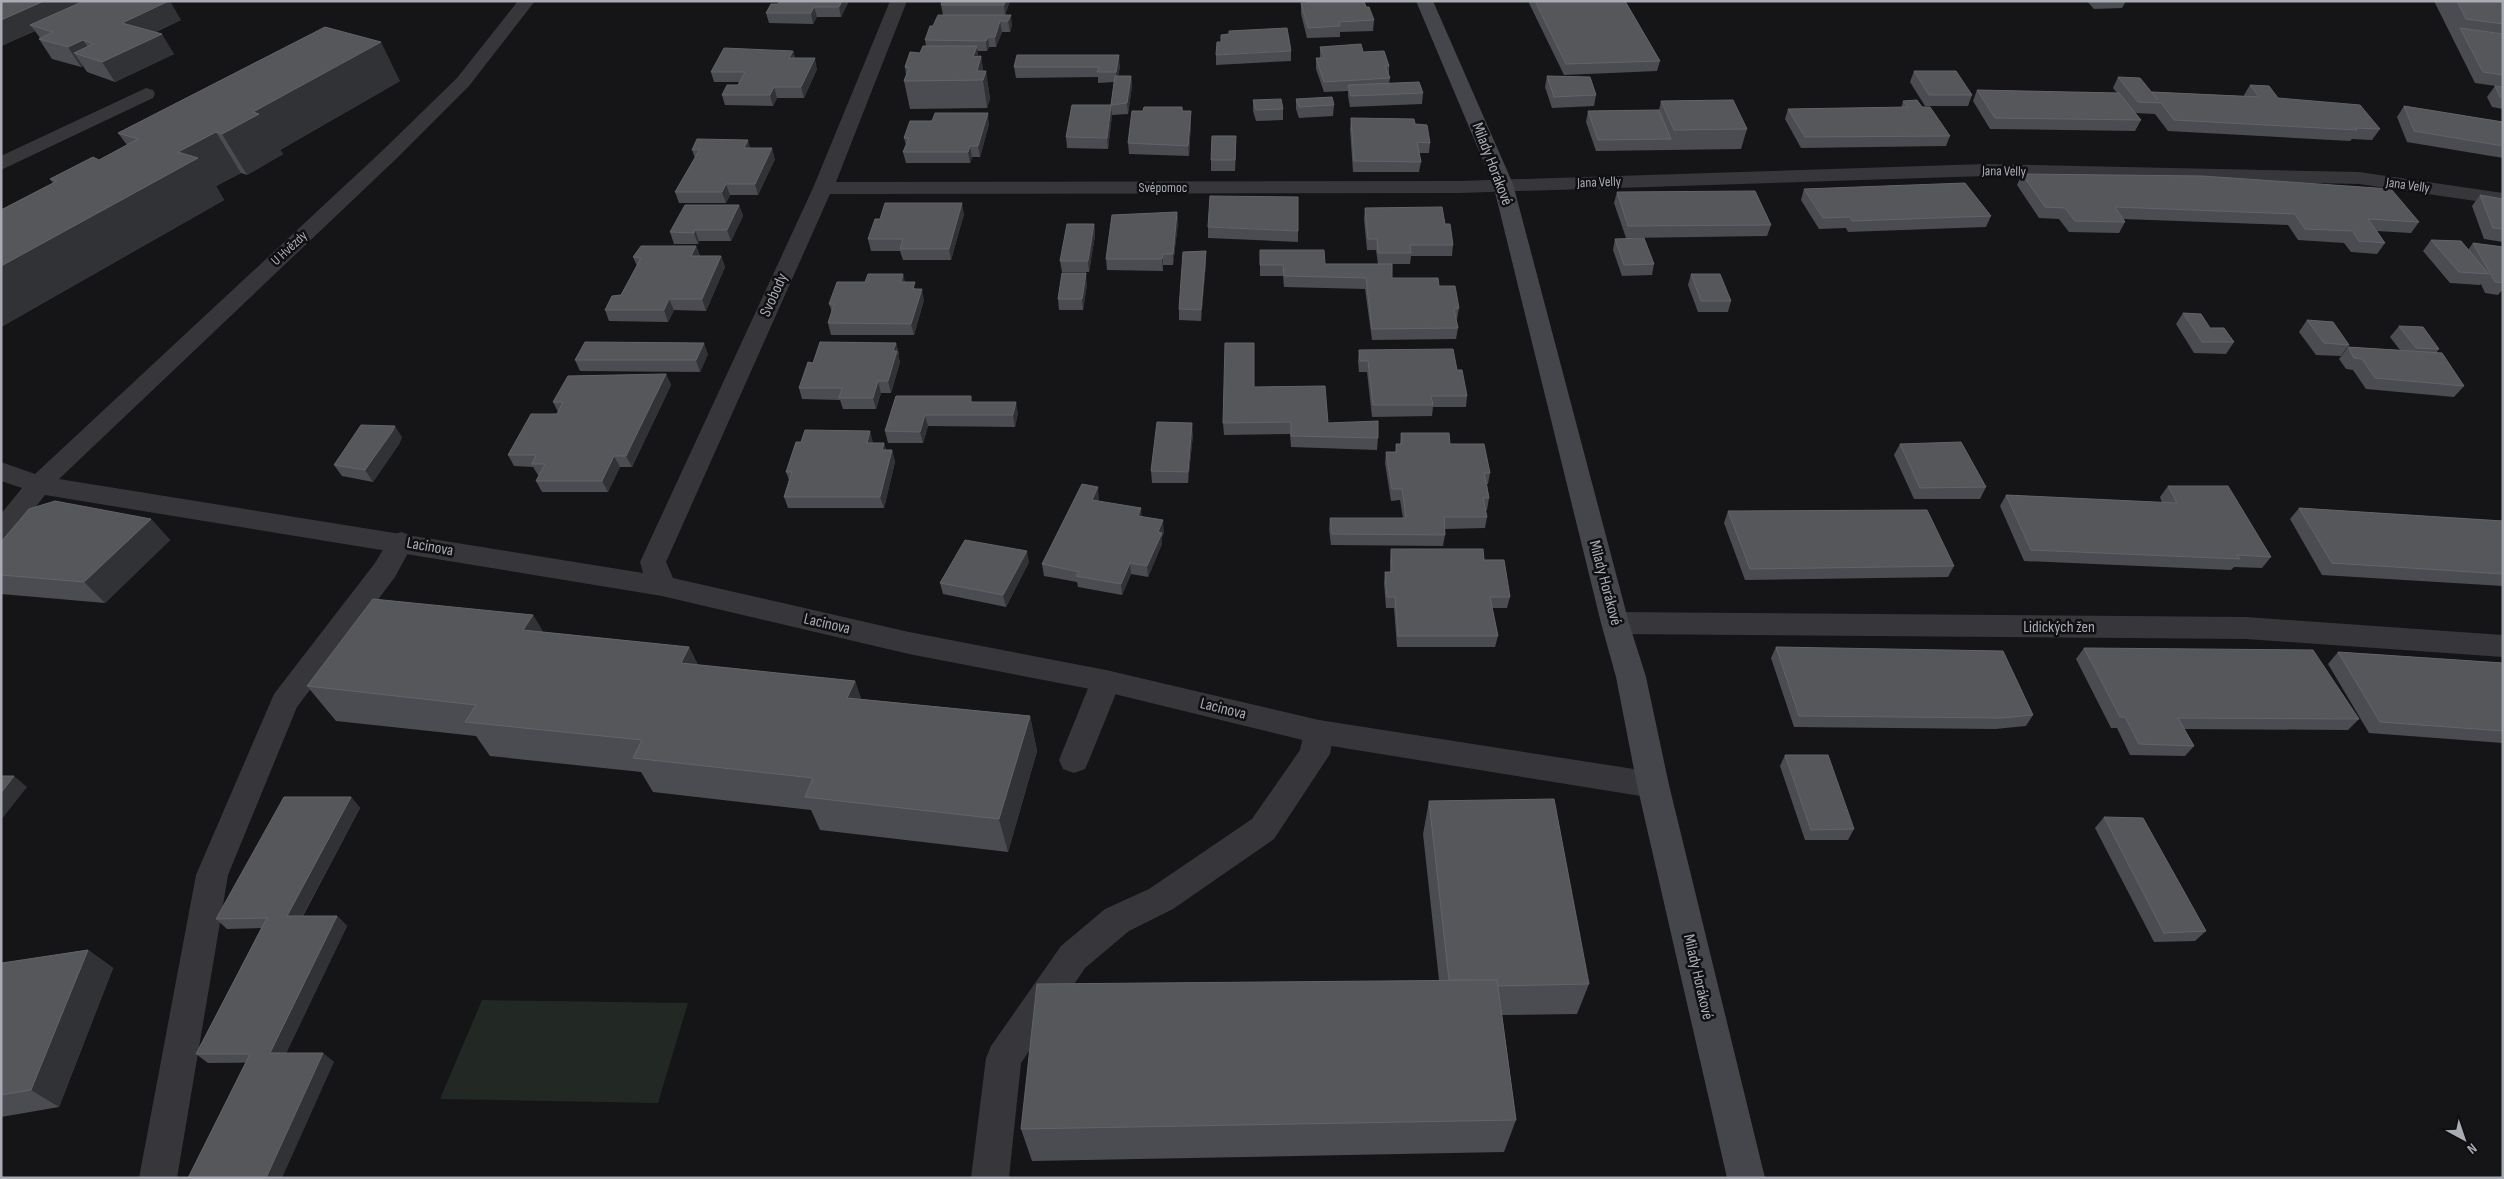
<svg xmlns="http://www.w3.org/2000/svg" width="2504" height="1179" font-family="'Sofia Sans Condensed',sans-serif">
<rect width="100%" height="100%" fill="#151517"/>
<path fill="#222823" d="M482,1000L688,1003L658,1103L440,1099Z"/>
<g fill="none" stroke-linecap="round" stroke-linejoin="round">
<g fill="#37373b" fill-rule="evenodd">
<path d="M146,88L153,90L155,94L153,98L1,170V156Z"/>
<path d="M401,532L410,535L414,542L395,577L297,707L228,875L177,1178H139L196,875L274,694L375,563L392,535Z"/>
<path d="M1106,670L1116,673L1121,681L1089,760L1085,769L1074,773L1063,769L1059,760L1091,681L1096,673Z"/>
<path d="M1319,720L1330,723L1334,732L1330,754L1274,839L1173,909L1129,931L1085,968L1021,1063L1009,1178H971L986,1058L991,1046L1061,946L1105,909L1149,889L1252,819L1300,750L1304,732L1308,723Z"/>
</g>
<g fill="#37373b" fill-rule="evenodd">
<path d="M518,1H535L469,86L396,159L59,479L643,573L640,562L813,188L890,1H907L836,182L1459,181L1985,164L2359,172L2503,193V205L2359,184L1985,176L1459,193L830,194L666,562L673,578L909,632L1106,670L1319,720L1653,772L1664,776L1669,785L1664,794L1653,798L1319,744L1106,692L909,654L662,596L45,495L10,540L1,542V514L22,488L1,481V462L35,474L382,151L457,78Z"/>
<path d="M1615,612L2246,617L2503,635V657L2246,639L1615,634L1605,631L1601,623L1605,615Z"/>
</g>
<path fill="#45464b" fill-rule="evenodd" d="M1416,1H1433L1513,184L1629,623L1646,677L1669,785L1765,1178H1727L1637,785L1616,677L1601,623L1493,184Z"/>
</g>
<g fill="#4b4c51">
<path d="M1,1H79L80,3L181,20L156,32L174,54L115,82L87,72L83,66L81,67L52,59L39,39L40,38L35,31L1,46Z"/>
<path d="M849,1L841,17H817L813,24L769,23L766,13Z"/>
<path d="M1010,1L1005,15L1012,25L1010,32H1002L996,47H989L987,51H977L978,57L981,56L983,71H986L990,99L987,108L910,109L904,81L906,75L905,67L920,53L926,46L925,40L933,26L943,15L941,5Z"/>
<path d="M1307,1H1364L1366,7L1374,20L1373,31L1340,32V37L1307,38L1301,14V3H1307Z"/>
<path d="M1528,1H1625L1660,61L1657,71L1564,75Z"/>
<path d="M2087,1H2126L2122,8L2094,9Z"/>
<path d="M2434,1H2503V87L2475,83Z"/>
<path d="M1320,47L1363,52L1389,66V76L1390,78L1389,83L1423,93L1422,104L1350,107L1348,96V91L1324,92L1316,69V58H1320Z"/>
<path d="M793,51L795,58L817,69L804,98H777L773,106L725,105L722,95L738,85L739,82H714L711,72Z"/>
<path d="M1291,51V61L1216,65V55Z"/>
<path d="M1120,66L1118,76H1131L1132,86L1128,114L1112,115L1108,149L1067,148L1066,137L1111,105L1114,82L1098,83V77L1016,78L1014,67Z"/>
<path d="M1914,71L1972,95L1968,106H1925L1910,82Z"/>
<path d="M1547,76L1596,95L1594,106L1552,108L1545,87Z"/>
<path d="M2118,77L2152,92L2244,96V95L2250,85L2278,98L2380,129L2372,140L2352,139L2350,141L2168,131L2155,114L2135,113L2141,120L2135,131L1990,129L1973,101L1977,90L2117,93L2113,88Z"/>
<path d="M400,81L280,150L283,154L247,175L241,173L216,186L224,200L1,327V210L53,183L50,179L99,160L127,145L118,133Z"/>
<path d="M2495,86L2503,87V109L2492,107L2487,97Z"/>
<path d="M1296,99L1334,105L1333,116L1299,118L1296,109Z"/>
<path d="M1253,100L1283,109V120L1256,121L1253,111Z"/>
<path d="M1661,101L1747,129L1741,149L1596,151L1586,122L1588,111L1659,110Z"/>
<path d="M1903,101L1922,107L1950,136L1946,146L1801,148L1785,119L1788,109L1901,108Z"/>
<path d="M2404,106L2503,122V158L2407,142L2397,117Z"/>
<path d="M1182,107L1183,111L1191,122L1189,156L1129,154L1128,143L1143,111Z"/>
<path d="M1351,118L1415,124L1430,143L1429,153H1419L1421,162L1419,172H1353L1350,129Z"/>
<path d="M989,124L980,157H972L970,163H906L903,152L906,145L904,138Z"/>
<path d="M1236,147L1235,171H1211V160Z"/>
<path d="M751,148L775,159L758,195H730L726,203H679L675,192L695,158L692,150Z"/>
<path d="M2022,174L2419,222L2411,233L2377,231L2385,243L2377,254L2351,252L2344,243L2298,240L2288,225L2123,219L2125,222L2119,233L2069,232L2059,219L2039,218L2017,185Z"/>
<path d="M1804,189L1991,216L1986,227L1848,232L1846,228L1819,229L1801,200Z"/>
<path d="M1617,192L1771,225L1767,236L1626,238L1614,203Z"/>
<path d="M2480,195L2503,199V242L2484,239L2472,206Z"/>
<path d="M739,205L743,216L731,241H699L698,244H674L670,232Z"/>
<path d="M1365,208L1445,224L1453,245L1452,256H1411L1410,264H1392V278L1439,286L1459,308L1457,319H1456L1458,328L1456,339L1372,340L1365,289L1284,287L1283,276H1260V250L1325,264H1378L1376,250H1367L1364,219Z"/>
<path d="M1177,212L1178,223L1173,265H1163V271L1107,270L1106,259Z"/>
<path d="M964,214L951,260H903L900,251H871L868,239Z"/>
<path d="M1094,224L1095,235L1089,272H1062L1060,261Z"/>
<path d="M1208,227L1298,231V242L1208,238Z"/>
<path d="M1615,239L1654,264L1652,275L1622,276L1613,250Z"/>
<path d="M2431,240L2468,250L2473,243L2503,247V289L2498,295L2485,293L2481,284L2480,285L2450,283L2423,251Z"/>
<path d="M696,246L700,256H721L725,267L706,311L674,310L668,322L609,321L605,310L621,295L637,266L633,257Z"/>
<path d="M1206,262L1201,321L1179,320V309Z"/>
<path d="M1691,274L1731,301L1728,312H1698L1688,285Z"/>
<path d="M905,282L916,289L924,300L914,335H831L828,323L832,312L829,304Z"/>
<path d="M1087,284L1083,310H1059L1058,299Z"/>
<path d="M2183,313L2234,342L2226,354L2194,353L2176,324Z"/>
<path d="M2307,320L2349,345L2341,356L2316,355L2299,332Z"/>
<path d="M2399,326L2439,349L2436,353L2464,386L2454,397L2366,389L2353,370L2346,369L2339,359L2348,347L2400,350L2390,337Z"/>
<path d="M896,343L899,354L898,356L900,362L891,393H881L876,409H843L840,400L802,399L799,388L813,363Z"/>
<path d="M1359,350L1457,370L1467,396L1466,407H1433L1432,416L1372,417L1367,372H1359L1358,361Z"/>
<path d="M708,354L700,372L580,371L575,360Z"/>
<path d="M666,374L671,385L632,467H620L608,492H542L536,481L539,475H538L533,467L514,466L508,455L557,414L558,412L553,402Z"/>
<path d="M1254,387L1328,423L1378,438L1377,450L1291,447L1290,434L1224,435L1223,423Z"/>
<path d="M896,396L973,402L1018,413L1015,427L928,426L923,443H888L885,431Z"/>
<path d="M1401,433L1450,444L1490,473L1488,484H1487L1489,498L1487,510H1485L1487,517L1485,528L1445,529V535L1443,546L1331,545L1329,529L1330,518H1403L1400,500L1391,501L1385,463L1386,452H1395L1396,444H1400Z"/>
<path d="M1193,434L1188,483H1152L1151,471Z"/>
<path d="M402,437L399,444L373,482L342,476L334,465Z"/>
<path d="M873,443H884L886,450H892L895,462L884,508H788L784,497L789,480L786,472Z"/>
<path d="M1900,444L1986,487L1980,499H1914L1894,455Z"/>
<path d="M2168,486L2271,557L2262,568L2234,567L2231,570L2024,561L2000,506L2006,495L2162,503L2160,497Z"/>
<path d="M1099,498L1098,501L1142,517L1164,532L1162,537V544L1148,577L1131,574L1122,595L1078,587L1077,582L1044,576L1042,564Z"/>
<path d="M2299,508L2503,521V586L2322,575L2290,519Z"/>
<path d="M1728,511L1954,566L1948,577L1745,580L1724,523Z"/>
<path d="M151,519L170,540L105,603L1,594V542Z"/>
<path d="M1391,549L1484,560L1510,597L1507,608H1492L1498,636L1495,647H1397L1394,608H1386L1384,583L1385,572H1390V560Z"/>
<path d="M1029,562L1006,607L943,594L940,583Z"/>
<path d="M533,615L543,632L689,647L698,665L855,681L861,699L1030,716L1037,751L1008,852L820,830L811,810L653,792L641,772L490,756L476,736L336,721L307,686Z"/>
<path d="M1776,647L2033,715L2026,726L1995,729L1794,727L1771,658Z"/>
<path d="M2084,648L2359,719L2348,730L2184,729L2194,746L2185,756L2130,755L2117,728H2111L2076,659Z"/>
<path d="M2338,652L2503,663V743L2369,733L2328,664Z"/>
<path d="M1785,755L1854,829L1848,840H1805L1780,766Z"/>
<path d="M351,797L360,808L303,916H337L347,926L286,1053L334,1062L208,1063L196,1054L261,928L227,929L216,919Z"/>
<path d="M1429,801L1589,984L1577,1014L1502,1015L1516,1120L1504,1152L1032,1161L1021,1129L1439,980L1423,834Z"/>
<path d="M2104,817L2206,931L2195,941L2154,942L2095,828Z"/>
<path d="M88,950L113,968L59,1107L1,1117V965Z"/>
</g>
<g fill="#313235">
<path d="M44,1H79L84,9L30,25L35,31L1,46V20Z"/>
<path d="M170,1L181,20L134,42L122,23Z"/>
<path d="M842,1H849L841,17L839,7Z"/>
<path d="M1005,1H1010L1005,15L1004,5Z"/>
<path d="M814,7L817,17L813,24L811,13Z"/>
<path d="M1011,15L1012,25L1010,32L1008,21Z"/>
<path d="M1000,21L1002,32L996,47L995,37Z"/>
<path d="M162,34L174,54L115,82L102,62Z"/>
<path d="M988,37L989,47L987,51L986,41Z"/>
<path d="M83,40L96,59L74,53L83,66L81,67L68,47Z"/>
<path d="M381,42L400,81L280,150L283,154L247,175L222,134L253,112Z"/>
<path d="M977,46L979,63L981,56L984,76L986,71L990,99L987,108L983,80H977L973,57Z"/>
<path d="M793,51L796,61L789,58Z"/>
<path d="M1119,55L1120,66L1117,82L1116,72Z"/>
<path d="M815,58L817,69L804,98L801,87Z"/>
<path d="M1131,76L1132,86L1128,114L1127,103Z"/>
<path d="M774,87L777,98L773,106L770,95Z"/>
<path d="M1111,105L1112,115L1108,149L1107,138Z"/>
<path d="M1191,111V122L1189,156L1188,146Z"/>
<path d="M988,113L989,124L980,157L978,146Z"/>
<path d="M216,132L241,173L216,186L224,200L1,327V266L178,152Z"/>
<path d="M1236,136V147L1235,171V160Z"/>
<path d="M748,140L751,151L744,148Z"/>
<path d="M970,146L972,157L970,163L968,152Z"/>
<path d="M772,148L775,159L758,195L755,184Z"/>
<path d="M726,184L730,195L726,203L722,192Z"/>
<path d="M962,203L964,214L951,260L949,249Z"/>
<path d="M739,205L743,216L731,241L727,230Z"/>
<path d="M1177,212L1178,223L1173,265V254Z"/>
<path d="M1094,224L1095,235L1089,272L1088,261Z"/>
<path d="M695,230L699,241L698,244L694,233Z"/>
<path d="M696,246L700,257L691,256Z"/>
<path d="M1206,251V262L1201,321V310Z"/>
<path d="M1163,254V271L1162,259Z"/>
<path d="M721,256L725,267L706,311L702,299Z"/>
<path d="M1086,273L1087,284L1083,310L1082,299Z"/>
<path d="M903,274L906,285L901,282Z"/>
<path d="M922,289L924,300L914,335L911,324Z"/>
<path d="M669,299L674,310L668,322L664,310Z"/>
<path d="M704,343L708,354L700,372L696,360Z"/>
<path d="M896,343L899,354L898,356L900,362L891,393L888,381L893,351Z"/>
<path d="M666,374L671,385L632,467L626,456Z"/>
<path d="M878,381L881,393L876,409L873,398Z"/>
<path d="M1016,402L1018,413L1015,427L1013,415Z"/>
<path d="M925,415L928,426L923,443L920,432Z"/>
<path d="M1192,423L1193,434L1188,483V472Z"/>
<path d="M395,426L402,437L399,444L373,482L365,470Z"/>
<path d="M870,431L873,442L870,454L867,443Z"/>
<path d="M884,443L887,454L882,450Z"/>
<path d="M892,450L895,462L884,508L880,497Z"/>
<path d="M614,456L620,467L608,492L602,481Z"/>
<path d="M1098,487L1099,498L1093,511L1092,500Z"/>
<path d="M1141,508L1142,520L1138,516Z"/>
<path d="M151,519L170,540L105,603L84,582Z"/>
<path d="M1163,520L1164,532L1162,537V544L1148,577L1147,566L1158,532Z"/>
<path d="M1027,551L1029,562L1006,607L1003,595Z"/>
<path d="M1130,563L1131,574L1122,595L1121,584Z"/>
<path d="M533,615L554,651L523,630Z"/>
<path d="M689,647L706,682L681,663Z"/>
<path d="M855,681L867,716L847,698Z"/>
<path d="M1030,716L1037,751L1008,852L999,819Z"/>
<path d="M14,776L27,787L1,820V793Z"/>
<path d="M351,797L360,808L297,926L287,916Z"/>
<path d="M337,916L347,926L282,1062L270,1053Z"/>
<path d="M88,950L113,968L59,1107L31,1090Z"/>
<path d="M323,1053L334,1062L282,1178H266Z"/>
</g>
<g fill="#55575b" stroke="#626469">
<path d="M1,1H44L1,20Z"/>
<path d="M84,1H169L122,23L162,34L102,62L74,53L93,44L83,40L68,47L39,39L53,32L30,25Z"/>
<path d="M780,1H842L839,7H814L811,13H766L771,4H778Z"/>
<path d="M942,1H1005L1004,5H941Z"/>
<path d="M1308,1H1364L1366,7H1369L1374,20L1339,22L1340,26L1308,28L1301,3H1308Z"/>
<path d="M1535,1H1625L1660,61L1566,64Z"/>
<path d="M2457,1H2503V24L2466,19Z"/>
<path d="M938,15H1011L1008,21H1000L995,37H988L986,41L925,40L930,26H933Z"/>
<path d="M325,27L381,42L253,112L259,114L222,134L216,132L178,152L198,158L1,266V210L57,181L50,179L93,157L99,160L138,139L118,133Z"/>
<path d="M1287,28L1291,51L1216,55L1217,42H1221V35L1229,34V31Z"/>
<path d="M2460,28L2503,34V75L2483,72Z"/>
<path d="M1361,44L1363,52L1384,51L1389,66H1385L1390,78L1324,82L1316,58H1324L1320,47Z"/>
<path d="M923,46H977L973,57L981,56L977,71H986L983,80L904,81L909,68L905,67L910,52L920,53Z"/>
<path d="M724,48L793,51L789,58H815L801,87H774L770,95H722L727,85H738L745,72H711Z"/>
<path d="M1017,55H1119L1116,72H1097L1099,67H1014Z"/>
<path d="M1914,71H1956L1972,95H1929Z"/>
<path d="M1115,76H1131L1127,103L1111,105L1107,138L1066,137L1072,105H1111Z"/>
<path d="M1547,76L1590,77L1596,95L1554,97Z"/>
<path d="M2118,77L2140,78L2158,100L2152,92L2259,97L2250,85L2269,86L2278,98L2360,105L2380,129L2355,128L2357,130L2174,120L2161,103L2138,102Z"/>
<path d="M1419,82L1423,93L1351,96L1348,85Z"/>
<path d="M2495,86L2503,87V97H2500Z"/>
<path d="M1977,90L2119,93L2141,120L1995,118Z"/>
<path d="M1332,97L1334,105L1299,107L1296,99Z"/>
<path d="M1281,99L1283,109L1256,110L1253,100Z"/>
<path d="M1733,100L1747,129L1674,130L1661,101Z"/>
<path d="M1917,100L1922,107H1930L1950,136L1805,137L1788,109L1908,107L1903,101Z"/>
<path d="M2404,106L2503,122V146L2414,131Z"/>
<path d="M1144,107H1182V111H1191L1188,146L1128,143L1132,111H1143Z"/>
<path d="M1659,110L1671,139L1598,140L1588,111Z"/>
<path d="M935,113H988L978,146H970L968,152H903L909,138H904L910,121H932Z"/>
<path d="M1351,118L1414,119L1415,124L1427,125L1430,143L1417,142L1421,162L1354,161Z"/>
<path d="M1212,136H1236L1235,160H1211Z"/>
<path d="M697,139L748,140L744,148H772L755,184H726L722,192H675L700,149L692,150Z"/>
<path d="M2022,174L2202,176L2391,189L2419,222L2368,219L2385,243L2359,241L2352,231L2305,229L2295,214L2115,207L2125,222L2075,221L2065,208L2045,207Z"/>
<path d="M1965,183L1991,216L1852,221L1850,217L1823,218L1804,189Z"/>
<path d="M1755,191L1771,225L1628,226L1617,192Z"/>
<path d="M2480,195L2503,199V229L2493,228Z"/>
<path d="M1210,196L1298,197V231L1208,227Z"/>
<path d="M885,203H962L949,249H900L903,239H868L875,219H880Z"/>
<path d="M685,205H739L727,230H695L694,233L670,232Z"/>
<path d="M1442,207L1445,224H1450L1453,245H1410L1411,253H1378L1377,239H1368L1365,208Z"/>
<path d="M1177,212L1173,254H1163L1162,259H1106L1112,215Z"/>
<path d="M1067,224H1094L1088,261H1060Z"/>
<path d="M1644,238L1654,264L1624,265L1615,239Z"/>
<path d="M2431,240L2461,241L2489,274L2459,272Z"/>
<path d="M2473,243L2503,247V276L2502,275L2503,277V283L2495,282Z"/>
<path d="M641,246H696L691,256H721L702,299H669L664,310H605L612,296L621,295L641,258L633,257Z"/>
<path d="M1260,250H1324L1325,264H1392V278H1438L1439,286H1455L1459,308L1454,309L1458,328L1372,329L1366,278L1284,276L1283,265H1260Z"/>
<path d="M1206,251L1201,310L1179,309L1183,252Z"/>
<path d="M1062,273H1086L1082,299H1058Z"/>
<path d="M868,274H903L901,282H915L913,289H922L911,324L828,323L834,304H829L837,282H865Z"/>
<path d="M1691,274H1720L1731,301H1701Z"/>
<path d="M2183,313L2201,314L2210,328H2224L2234,342H2202Z"/>
<path d="M2307,320L2333,322L2349,345L2324,343Z"/>
<path d="M2399,326L2423,327L2439,349L2416,348Z"/>
<path d="M585,342L704,343L696,360H575Z"/>
<path d="M820,342L896,343L893,351H897L888,381H878L873,398H839L842,388H799L808,362L813,363Z"/>
<path d="M1225,343H1254V387L1325,386L1328,423L1378,421V438L1291,436V422L1223,423Z"/>
<path d="M2348,347L2442,353L2464,386L2375,378L2362,359L2354,358Z"/>
<path d="M1453,349L1457,370H1462L1467,396H1431L1433,405H1373L1368,361H1360L1359,350Z"/>
<path d="M666,374L626,456H614L602,481H536L545,464H532L536,455H508L531,414H557L563,402H553L568,376Z"/>
<path d="M896,396H971V402H1016L1013,415H925L920,432L885,431Z"/>
<path d="M1157,422L1192,423L1188,472L1151,471Z"/>
<path d="M361,425L395,426L392,432L365,470L334,465Z"/>
<path d="M805,430L870,431L867,443H884L882,450H892L880,497H784L792,472H786L796,442H801Z"/>
<path d="M1401,433H1449L1450,444H1484L1490,473H1484L1489,498H1483L1487,517H1444L1445,535L1332,534L1330,518H1406L1402,489H1392L1386,452H1397L1396,444H1402Z"/>
<path d="M1961,442L1986,487L1920,488L1900,444Z"/>
<path d="M1082,484L1098,487L1092,500L1141,508L1138,516L1163,520L1158,532L1162,533L1147,566L1130,563L1121,584L1076,576L1079,572L1042,564Z"/>
<path d="M2168,486H2228L2271,557L2237,555L2240,559L2031,550L2006,495L2177,503Z"/>
<path d="M55,501L151,519L84,582L1,575V542L29,509Z"/>
<path d="M2299,508L2503,521V574L2332,563Z"/>
<path d="M1927,510L1954,566L1750,569L1728,511Z"/>
<path d="M965,540L1027,551L1003,595L940,583Z"/>
<path d="M1391,549H1483L1484,560H1504L1510,597H1490L1498,636H1398L1395,597H1387L1385,572H1392Z"/>
<path d="M373,599L533,615L523,630L689,647L681,663L855,681L847,698L1030,716L999,819L805,797L813,778L633,758L642,740L465,722L476,705L307,686Z"/>
<path d="M1776,647L2003,651L2033,715L2002,718L1799,716Z"/>
<path d="M2084,648L2313,650L2359,719L2178,718L2194,746L2139,744L2125,717H2120Z"/>
<path d="M2338,652L2503,663V731L2380,722Z"/>
<path d="M1785,755H1828L1854,829L1811,830Z"/>
<path d="M1,776H14L1,793Z"/>
<path d="M284,797H351L287,916H337L270,1053H323L266,1178H188L250,1054H196L267,918L216,919Z"/>
<path d="M1554,799L1589,984L1498,986L1497,980H1449L1429,801Z"/>
<path d="M2104,817L2143,818L2206,931L2164,933Z"/>
<path d="M88,950L31,1090L1,1095V965L2,963Z"/>
<path d="M1497,980L1516,1120L1021,1129L1037,984Z"/>
</g>
<g text-anchor="middle" dominant-baseline="central" stroke-width="5" stroke-linejoin="round" paint-order="stroke">
<g font-size="14" fill="#a9acb5" stroke="#101012">
<text transform="translate(2004 171) rotate(1)">Jana Velly</text>
<text transform="translate(1599 182) rotate(-2)">Jana Velly</text>
<text transform="translate(2408 185) rotate(8)">Jana Velly</text>
<text x="1163" y="187">Svépomoc</text>
<text transform="translate(289 248) rotate(-43)">U Hvězdy</text>
</g>
<g font-size="16" fill="#a9acb5" stroke="#101012">
<text transform="translate(1492 164) rotate(69)">Milady Horákové</text>
<text transform="translate(774 295) rotate(-66)">Svobody</text>
<text transform="translate(430 547) rotate(10)">Lacinova</text>
<text transform="translate(1605 583) rotate(75)">Milady Horákové</text>
<text transform="translate(827 624) rotate(13)">Lacinova</text>
<text x="2059" y="627">Lidických žen</text>
<text transform="translate(1223 709) rotate(14)">Lacinova</text>
<text transform="translate(1698 977) rotate(77)">Milady Horákové</text>
</g>
</g>
<rect width="2504" height="1179" fill="none" stroke="#a9acb5" stroke-width="5"/>
<g transform="translate(2464 1139) rotate(140)" stroke="#101012" stroke-width="4" paint-order="stroke">
<path d="M0-4L9 19L0 12L-9 19Z" fill="#a9acb5"/>
<text y="-8" font-size="14" font-weight="bold" text-anchor="middle" fill="#a9acb5">N</text>
</g>
</svg>
